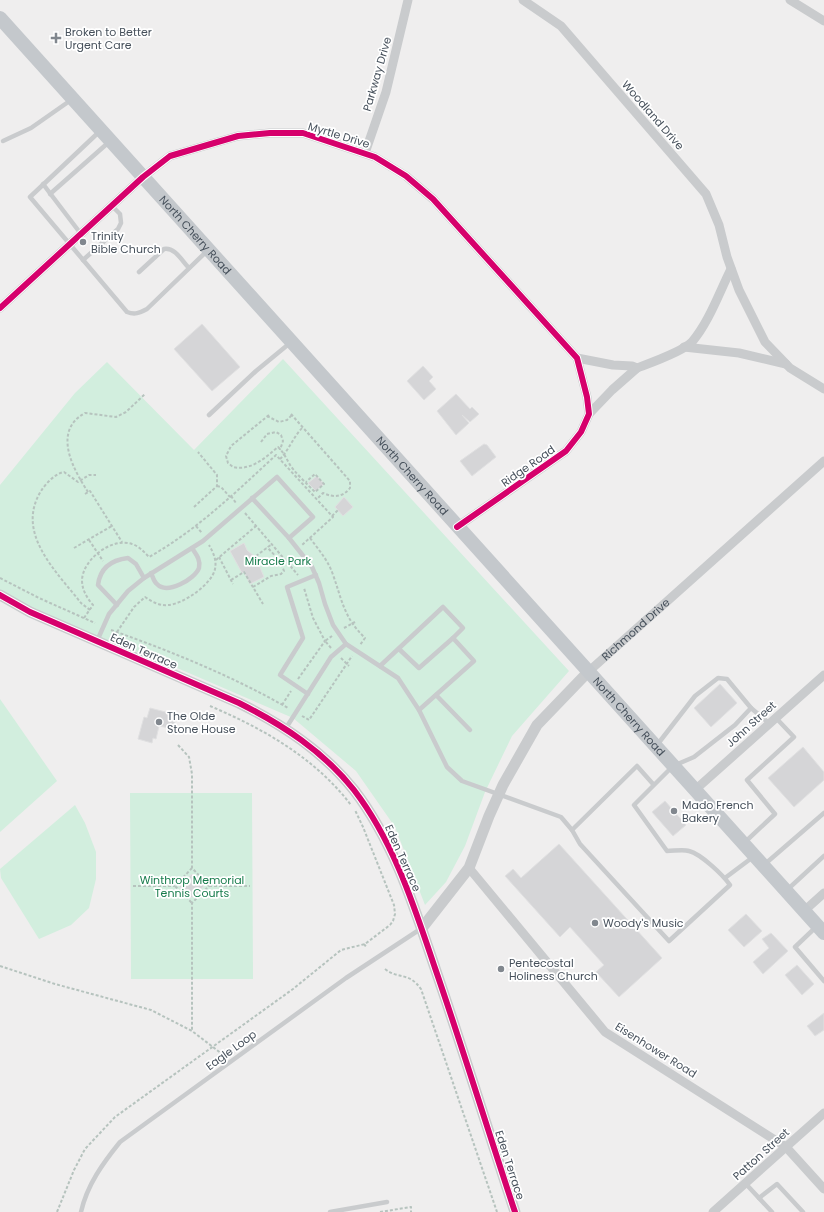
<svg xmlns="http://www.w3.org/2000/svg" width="824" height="1212" font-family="Poppins,sans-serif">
<rect width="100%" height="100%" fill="#efeeee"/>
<g fill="#d2eede">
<path d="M283,359L569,671L512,736L485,792L465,846L446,882L425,905L395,827L356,771L293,718L154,658L51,621L0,593V485L75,393L107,362L194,450Z"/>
<path d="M0,699L57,781L0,832Z"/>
<path d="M130,793H252L253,979H131Z"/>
<path d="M75,805L85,823L96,852V879L89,908L71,925L39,939L1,878L0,869Z"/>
</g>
<g fill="#d5d5d7" stroke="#e0e0e1">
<path d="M202,324L240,367L212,391L174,349Z"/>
<path d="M423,366L433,377L429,381L436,389L424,400L407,381Z"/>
<path d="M456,394L470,409L472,407L479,414L470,422L462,415L469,423L456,435L437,411Z"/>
<path d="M484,444L487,445L496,457L472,476L460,461Z"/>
<path d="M317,476L324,484L316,491L308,483Z"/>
<path d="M344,497L353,507L343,516L335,507Z"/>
<path d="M244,543L247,550L259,560V565L264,577L250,584L244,572L242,573L230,551Z"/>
<path d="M720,684L737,703L711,727L694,708Z"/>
<path d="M150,708L177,715L173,729L159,726L156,739L153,738L152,743L138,739L144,717L147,718Z"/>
<path d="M803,747L824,772V780L794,807L768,778Z"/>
<path d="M665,801L686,825L673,836L652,812Z"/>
<path d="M559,844L662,958L619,997L596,972L604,965L570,927L560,937L505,876L513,869L521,878Z"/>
<path d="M192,874L204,886L191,898L179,886Z"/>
<path d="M746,914L762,931L744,947L728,930Z"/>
<path d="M771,933L788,951L763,974L753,962L769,948L762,939Z"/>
<path d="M797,965L814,984L802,995L785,975Z"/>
<path d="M824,1013V1030L815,1036L807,1026Z"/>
</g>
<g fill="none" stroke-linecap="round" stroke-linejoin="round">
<g stroke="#b6c3be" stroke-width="2" stroke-dasharray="3 2" stroke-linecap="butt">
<path d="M291,414L350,481V488C343,497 334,498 323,493L317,499"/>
<path d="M269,415L231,446L226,456L228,463L233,467C251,471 265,458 278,447C284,453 285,456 289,463C292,470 309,486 315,492L324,484L315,474L306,482"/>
<path d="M267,416L279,422L287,420L292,415"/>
<path d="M261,442L267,434L276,432L281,435L283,441L280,450"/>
<path d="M280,459C289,450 293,437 303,427"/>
<path d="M217,486L221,487L230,497"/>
<path d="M88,492C73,469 52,431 85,413L116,417L126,412L145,394"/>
<path d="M85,494L90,491L122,542"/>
<path d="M231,496L236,503"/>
<path d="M194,507L217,486V475L198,452"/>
<path d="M245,513L298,575"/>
<path d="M332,516L338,510"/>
<path d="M196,526L202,533"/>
<path d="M310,538C318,549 327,559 332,572C342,599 343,617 365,638L360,645"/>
<path d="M89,540L103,561"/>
<path d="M74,548L112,526"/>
<path d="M256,556L272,544"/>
<path d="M219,557L233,584"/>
<path d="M216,560L256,526"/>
<path d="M0,578L39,598L95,623"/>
<path d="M231,580L244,572L263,604"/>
<path d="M253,587L271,576L281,574L284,571L280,561L267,547"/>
<path d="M90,610L81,603C56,571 15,533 41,491C46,483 56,473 64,472L78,482L89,475H96"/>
<path d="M84,618L93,605C87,598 82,590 82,580C83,559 112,537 132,544C139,546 144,552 149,557C197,530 236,492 276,455L333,517L302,545"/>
<path d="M344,628L355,622"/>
<path d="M111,630C173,652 232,676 288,708"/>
<path d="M117,632L134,607L145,597C152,602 160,606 168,605C184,604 212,584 215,569C217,560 213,552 209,545"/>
<path d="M331,648L325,641L332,636"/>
<path d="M341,658L349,666"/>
<path d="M298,679L325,641L313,618L304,588"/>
<path d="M282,705L291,691"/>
<path d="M210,706C264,729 315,758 351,805"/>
<path d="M302,716L309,720L352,656"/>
<path d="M178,745L189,757L192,774V868L209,886L192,903V1031"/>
<path d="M192,868L175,886L192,903"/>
<path d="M133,886H175"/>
<path d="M209,886H250"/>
<path d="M364,944L367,948"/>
<path d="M0,966L55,984L151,1010L192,1031L226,1057"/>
<path d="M385,969C399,980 408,971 421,989L497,1212"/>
<path d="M57,1212L74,1170L85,1149L115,1117L293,989L341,950L365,944L390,925L393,921L395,914L394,905L363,827L355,810"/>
<path d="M380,1212L411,1207V1212"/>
</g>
<g stroke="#c9cbcd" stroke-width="4.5">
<path d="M100,131L30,197L127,312C135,315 139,313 147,309L207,251"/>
<path d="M3,141L31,128L71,100"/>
<path d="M43,184L81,234"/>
<path d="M50,194L109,142"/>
<path d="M83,260L118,229L121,223L120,214L112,206"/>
<path d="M139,272L164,249C175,247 182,261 189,268"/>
<path d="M209,415L256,371L290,343"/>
<path d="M289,538L312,567L319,583L325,604L333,625L346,644L398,678L419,710L447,767L462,781L561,817L572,830L637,766L653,784"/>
<path d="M151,573C153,577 154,582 157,584C167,595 195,579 199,568C201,560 196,554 192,548"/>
<path d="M117,605L98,585C100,568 111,560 128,558L136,564L144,578"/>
<path d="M97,641L109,614L128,591L144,578L203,541L277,477L313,517L289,538L252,498"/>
<path d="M399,649L419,668L453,638"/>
<path d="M380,666L443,607L463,628L453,638L474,661L419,710"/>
<path d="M308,694L280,675L303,638L287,587L316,575"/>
<path d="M436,695L470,730"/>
<path d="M751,708L770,724"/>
<path d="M286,728L331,657L346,644"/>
<path d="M572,830L580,844L669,941L730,885C723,875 701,854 689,851C683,849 674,851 667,851L634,805L673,766L694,757L735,725L751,708L727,679L718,678L695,696L657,745"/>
<path d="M744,843L775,814L747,780L794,737L776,718"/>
<path d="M765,864L824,813"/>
<path d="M725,878L753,857"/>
<path d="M787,890L824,856"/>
<path d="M816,927L795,947L824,981"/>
<path d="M745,1183L772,1212"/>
<path d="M759,1198L777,1184L803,1212"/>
<path d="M81,1212C87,1185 103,1163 120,1142L346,978L422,928"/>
<path d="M330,1212L387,1202"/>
</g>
<g stroke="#c9cbcd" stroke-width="9">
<path d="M523,0L561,26L706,194L719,225L727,257L739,290L765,342L790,368L824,389"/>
<path d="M790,0L824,21"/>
<path d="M365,153L386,92L408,0"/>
<path d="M0,308L143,177L170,156L238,136L270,133H303L375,157L406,176L433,199L577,358L587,397L589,414L581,432L566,451L457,527"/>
<path d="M684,347L739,353L786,364"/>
<path d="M577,358L613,365L632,366L637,368C650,363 682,352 692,342C709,322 719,293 731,269"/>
<path d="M589,414L612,390L637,368"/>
<path id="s1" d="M588,672L824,461"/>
<path d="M695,790L824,675"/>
<path d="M469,868L605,1032L786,1147L824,1189"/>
<path d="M804,911L824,893"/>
<path d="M713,1212L824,1113"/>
</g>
<g stroke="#c9cbcd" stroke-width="11">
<path d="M0,595L30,612L239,703C283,725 323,751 354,790C394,842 414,906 435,968C463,1049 488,1131 515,1212"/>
<path d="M422,928L469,868L489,816L503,785L537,725L588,672"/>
</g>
<path stroke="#c4c8cc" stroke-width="14" id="s2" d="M0,18L824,933"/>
<defs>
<g id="cycleway">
<path d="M0,308L143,177L170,156L238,136L270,133H303L375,157L406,176L433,199L577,358L587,397L589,414L581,432L566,451L457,527"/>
<path d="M0,595L30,612L239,703C283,725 323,751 354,790C394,842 414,906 435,968C463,1049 488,1131 515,1212"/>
</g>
</defs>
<use href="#cycleway" stroke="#fff" stroke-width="8"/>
<use href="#cycleway" stroke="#d6006c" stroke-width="6"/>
</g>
<g fill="#81878e" stroke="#fff" stroke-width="1.5">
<path d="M54 32h4v4h4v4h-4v4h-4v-4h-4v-4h4z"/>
<circle cx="83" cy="242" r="4"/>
<circle cx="159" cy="722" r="4"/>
<circle cx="674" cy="811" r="4"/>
<circle cx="595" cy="923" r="4"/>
<circle cx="501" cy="969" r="4"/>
</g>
<g text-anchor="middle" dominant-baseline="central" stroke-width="3.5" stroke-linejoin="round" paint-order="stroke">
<g font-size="11" fill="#46505b" stroke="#fff" text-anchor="start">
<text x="65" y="32">Broken to Better<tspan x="65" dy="13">Urgent Care</tspan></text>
<text x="91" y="236">Trinity<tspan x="91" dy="13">Bible Church</tspan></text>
<text x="167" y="716">The Olde<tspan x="167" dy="13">Stone House</tspan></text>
<text x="682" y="805">Mado French<tspan x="682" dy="13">Bakery</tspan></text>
<text x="603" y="923">Woody's Music</text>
<text x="509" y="963">Pentecostal<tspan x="509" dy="13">Holiness Church</tspan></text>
</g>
<g font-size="11" fill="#46505b" stroke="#fff">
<text transform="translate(377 74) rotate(-74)">Parkway Drive</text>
<text transform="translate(653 115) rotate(49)">Woodland Drive</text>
<text transform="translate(339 135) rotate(17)">Myrtle Drive</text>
<text stroke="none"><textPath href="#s2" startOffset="292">North Cherry Road</textPath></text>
<text transform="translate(528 466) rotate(-35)">Ridge Road</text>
<text stroke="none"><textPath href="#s2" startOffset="616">North Cherry Road</textPath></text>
<text stroke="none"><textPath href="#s1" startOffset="64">Richmond Drive</textPath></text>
<text transform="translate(144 651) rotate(24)">Eden Terrace</text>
<text stroke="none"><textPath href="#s2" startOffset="940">North Cherry Road</textPath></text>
<text transform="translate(751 724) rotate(-42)">John Street</text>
<text transform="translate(403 858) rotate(66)">Eden Terrace</text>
<text transform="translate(231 1050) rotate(-36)">Eagle Loop</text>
<text transform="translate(656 1050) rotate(32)">Eisenhower Road</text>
<text transform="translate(761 1154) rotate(-42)">Patton Street</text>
<text transform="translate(510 1165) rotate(72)">Eden Terrace</text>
</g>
<g font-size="11" fill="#177c4c" stroke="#fff">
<text x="278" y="561">Miracle Park</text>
<text x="192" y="880">Winthrop Memorial<tspan x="192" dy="13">Tennis Courts</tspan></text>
</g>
</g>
</svg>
